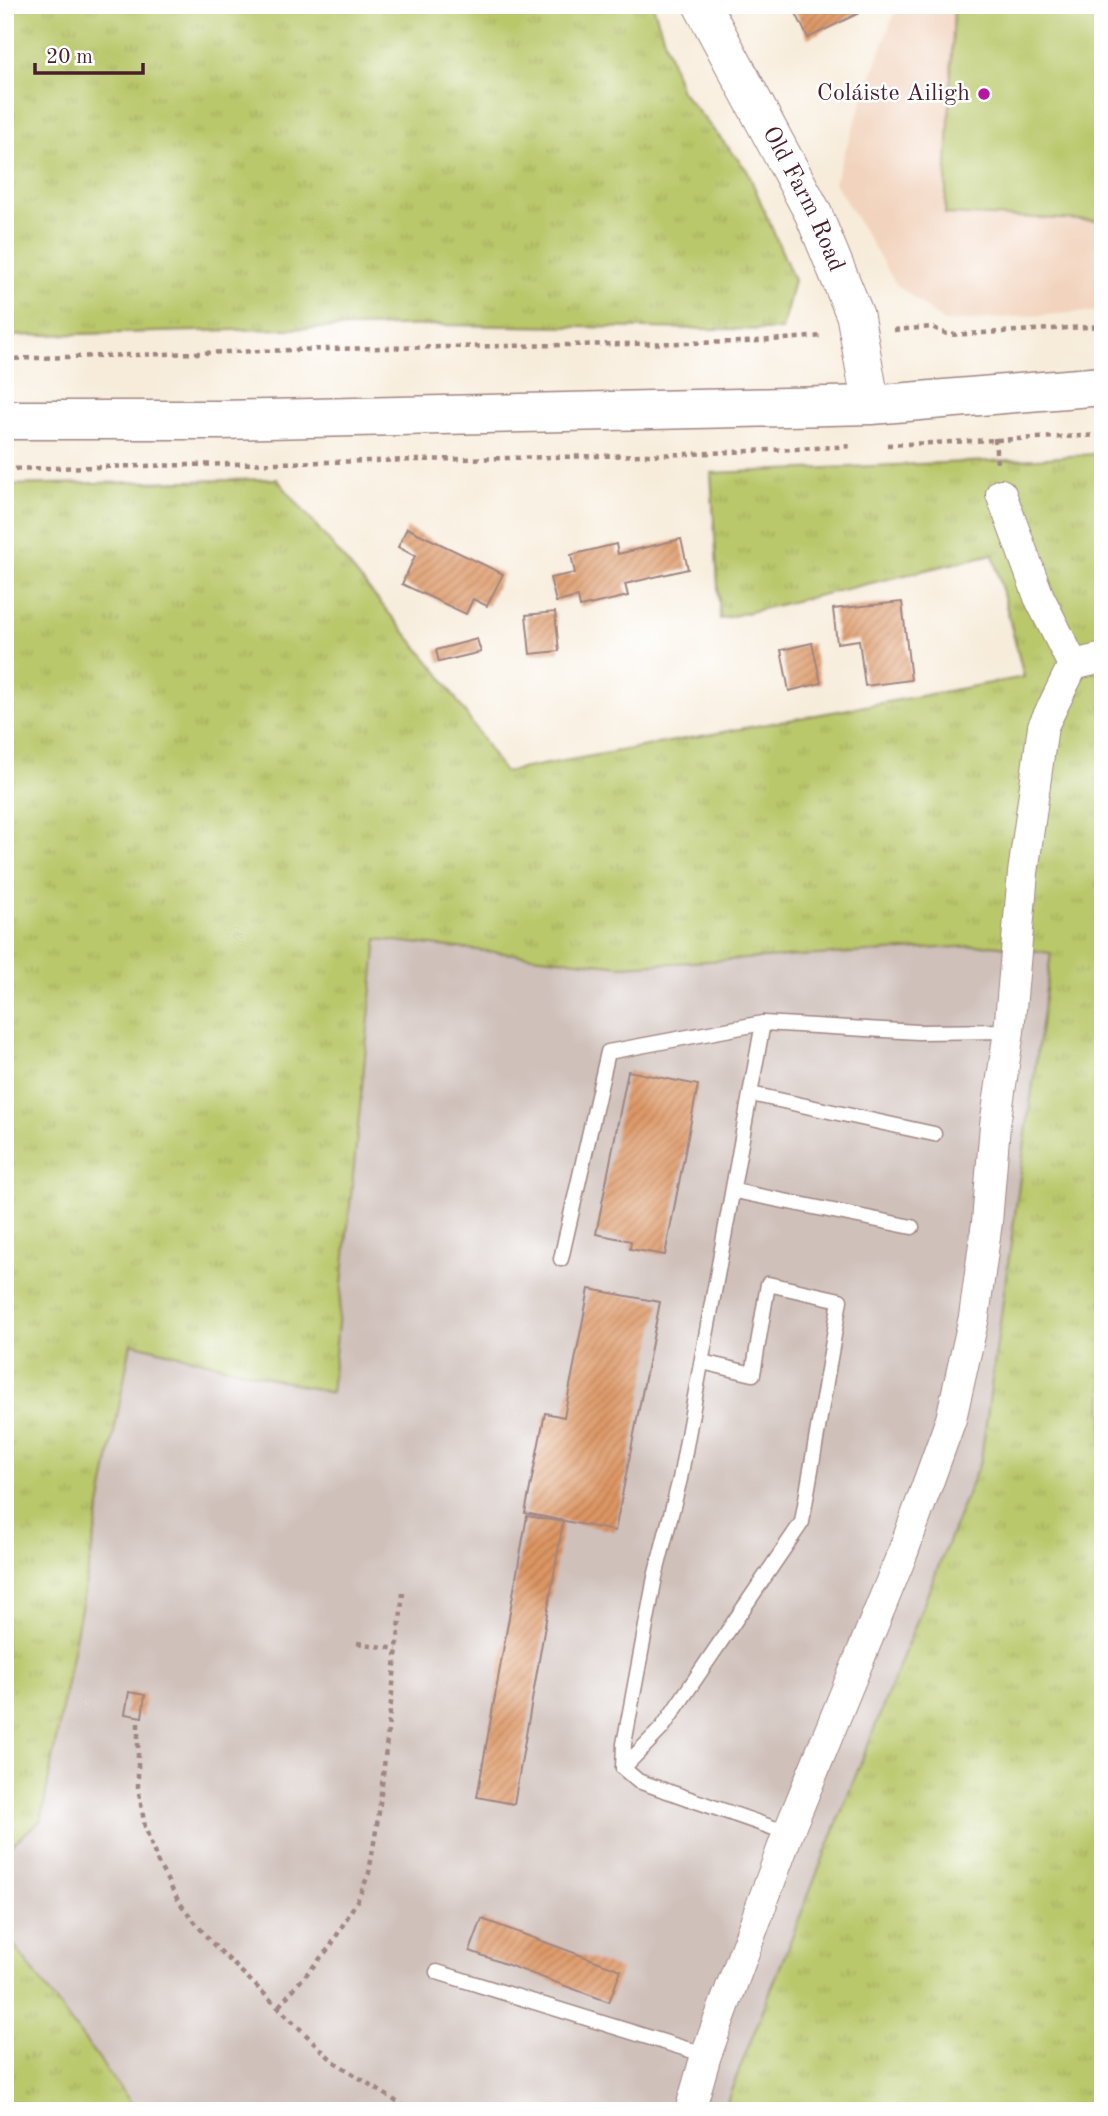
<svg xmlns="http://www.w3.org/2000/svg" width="1108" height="2116" font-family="'Old Standard TT',serif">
<defs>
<pattern id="grass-tufts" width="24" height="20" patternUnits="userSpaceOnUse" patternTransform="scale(1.75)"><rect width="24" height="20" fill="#b9c86b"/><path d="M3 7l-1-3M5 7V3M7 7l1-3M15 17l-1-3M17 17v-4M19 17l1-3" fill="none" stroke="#a1ab5d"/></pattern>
<pattern id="building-hatch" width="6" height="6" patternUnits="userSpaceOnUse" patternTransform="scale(1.75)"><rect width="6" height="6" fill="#dd9663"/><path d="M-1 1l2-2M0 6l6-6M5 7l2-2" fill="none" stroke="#b57a52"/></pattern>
</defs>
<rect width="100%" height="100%" fill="#fff"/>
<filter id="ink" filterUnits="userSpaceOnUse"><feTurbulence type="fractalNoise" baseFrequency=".0143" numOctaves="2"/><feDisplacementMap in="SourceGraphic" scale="14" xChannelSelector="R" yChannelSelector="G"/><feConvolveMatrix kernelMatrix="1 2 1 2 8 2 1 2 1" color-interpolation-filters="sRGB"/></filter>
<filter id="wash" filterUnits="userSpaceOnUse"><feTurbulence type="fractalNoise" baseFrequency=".00686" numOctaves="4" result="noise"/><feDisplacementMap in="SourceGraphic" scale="28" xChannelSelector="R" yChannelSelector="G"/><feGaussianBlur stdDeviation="1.57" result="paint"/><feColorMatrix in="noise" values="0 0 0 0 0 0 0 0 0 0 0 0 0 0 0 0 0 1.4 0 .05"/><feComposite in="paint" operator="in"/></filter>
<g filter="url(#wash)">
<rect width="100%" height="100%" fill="#f7ecda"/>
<path fill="#f2d4be" d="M897,5H1103V311L944,322L896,284L834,182Z"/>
<path fill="#cfc0ba" d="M377,939L622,966L992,945L1051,953L981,1459L723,2111H137L5,1933V1850L41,1819L131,1342L331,1392Z"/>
<g fill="url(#grass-tufts)" stroke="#82744b" stroke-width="2">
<path d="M5,5H653L681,91L747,170L794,280L782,330L436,325L5,336Z"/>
<path d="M1103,453V2111H723L981,1459L1051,953L992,945L622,966L377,939L331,1393L131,1343L41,1820L5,1850V485L277,479L439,673L504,772L1024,677L993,554L720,619L711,473L1036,459Z"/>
<path d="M5,1933L137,2111H5Z"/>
</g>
<path fill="#b9c86b" stroke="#82744b" stroke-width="2" d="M954,5H1103V221L945,214Z"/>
<g id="blocks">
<g fill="url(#building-hatch)">
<path d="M792,5H855L859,13L808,38Z"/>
<path d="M407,528L503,574L487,606L473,599L466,614L402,584L415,556L398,547Z"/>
<path d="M681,539L688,569L625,584L628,596L580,607L578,597L556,602L550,578L575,573L571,555L616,544L618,554Z"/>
<path d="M902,602L911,680L865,686L859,640L837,643L833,609Z"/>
<path d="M555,612L559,651L530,654L526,615Z"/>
<path d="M477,639L481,652L439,662L436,650Z"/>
<path d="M812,643L821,683L789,691L781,650Z"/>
<path d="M628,1071L698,1085L665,1255L630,1249L631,1241L596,1234Z"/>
<path d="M589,1289L660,1302L615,1531L525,1513L545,1413L564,1417Z"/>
<path d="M527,1516L563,1522L514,1804L477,1797Z"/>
<path d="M129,1692L145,1695L142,1717L125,1714Z"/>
<path d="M482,1919L621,1970L609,2002L470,1951Z"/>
</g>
</g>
</g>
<g filter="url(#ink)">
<use href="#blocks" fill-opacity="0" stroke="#a08682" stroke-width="2"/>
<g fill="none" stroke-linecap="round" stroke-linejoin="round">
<defs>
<g id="service">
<path d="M763,1023L680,1479L655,1577L624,1744L623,1768L638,1781L788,1833"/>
<path d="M751,1094L934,1134"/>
<path d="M735,1191L912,1227"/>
<path d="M561,1259L608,1052L763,1023L918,1032L1009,1031"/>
<path d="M623,1768L662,1728L802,1522L840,1300L768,1284L753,1374L702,1362"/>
<path d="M437,1972L706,2055"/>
</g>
<g id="minor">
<path d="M1001,494L1039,597L1073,665"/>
<path d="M690,2111L706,2055L788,1833L903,1552L951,1419L974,1317L987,1222L995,1125L1009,1031L1023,873L1043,726L1073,665L1103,658"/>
</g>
<g id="tertiary">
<path id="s1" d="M702,5L813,213L855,315L871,405"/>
</g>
<path id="primary" d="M5,420H220L871,405L1103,386"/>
</defs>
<use href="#service" stroke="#a08682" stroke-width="17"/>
<use href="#minor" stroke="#a08682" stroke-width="32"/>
<use href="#tertiary" stroke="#a08682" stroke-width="39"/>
<use href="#primary" stroke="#a08682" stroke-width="41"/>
<g stroke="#a08682" stroke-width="4.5" stroke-dasharray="5 5" stroke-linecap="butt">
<path d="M894,330L932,327L949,335L1103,326"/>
<path d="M5,359L324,349L745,342L823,336"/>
<path d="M995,438L997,464"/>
<path d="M887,445L1103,435"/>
<path d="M5,469L690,454L854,446"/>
<path d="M357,1643L397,1649"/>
<path d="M138,1723V1787L145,1827L158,1863L179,1902L210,1941L333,2061L411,2111"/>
<path d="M279,2006L330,1947L358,1899L369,1873L379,1812L403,1593"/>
</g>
<use href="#service" stroke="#fff" stroke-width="14"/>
<use href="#minor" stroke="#fff" stroke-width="30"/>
<use href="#tertiary" stroke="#fff" stroke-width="37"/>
<use href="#primary" stroke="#fff" stroke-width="38"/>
</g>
</g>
<circle fill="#b5179e" stroke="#fff" stroke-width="2.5" cx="984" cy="94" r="7"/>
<g text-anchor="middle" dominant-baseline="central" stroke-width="5" stroke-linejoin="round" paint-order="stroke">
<g font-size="24" fill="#4a1f2b" stroke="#fff" text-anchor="end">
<text x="970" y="94">Coláiste Ailigh</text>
</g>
<g font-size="24" fill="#4a1f2b" stroke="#fff">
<text stroke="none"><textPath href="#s1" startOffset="219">Old Farm Road</textPath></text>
</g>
</g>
<rect width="1108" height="2116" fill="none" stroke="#fff" stroke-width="28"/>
<path d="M35 63v10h108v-10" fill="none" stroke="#4a1f2b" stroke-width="3.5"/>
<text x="46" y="63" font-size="21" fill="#4a1f2b" stroke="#ffffff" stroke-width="5" paint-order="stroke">20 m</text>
</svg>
